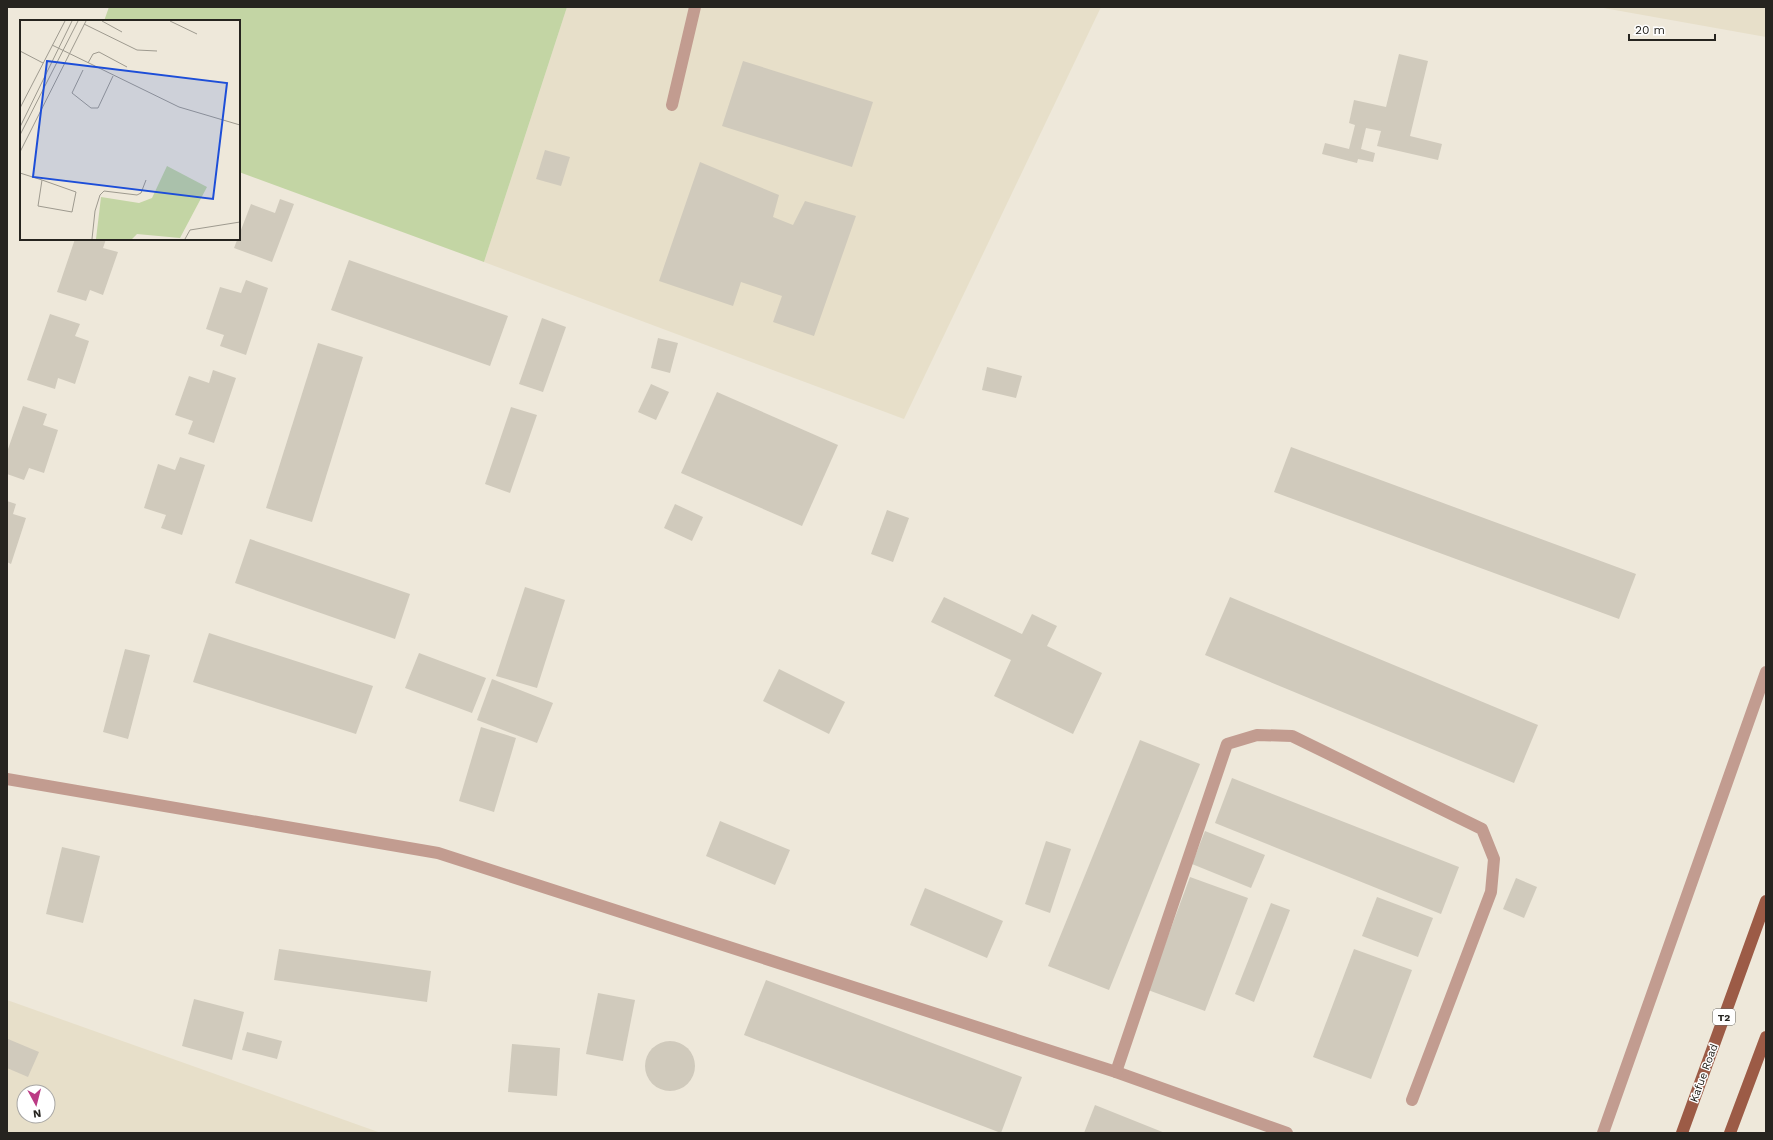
<svg xmlns="http://www.w3.org/2000/svg" width="1773" height="1140" font-family="'Work Sans',sans-serif">
<rect width="100%" height="100%" fill="#eee8da"/>
<g fill="#e7dfc9" fill-rule="evenodd">
<path d="M567,7H1101L904,419L484,262Z"/>
<path d="M1598,7H1766V37Z"/>
<path d="M7,1000L381,1133H7ZM24,1092H48V1116H24Z"/>
</g>
<path fill="#c3d5a4" d="M109,7H567L484,262L239,172V21H104Z"/>
<g fill="#d0cabc">
<path d="M1399,54L1428,61L1410,136L1442,144L1438,160L1377,146L1381,131L1366,128L1361,149L1375,153L1373,162L1358,159L1357,163L1322,154L1325,143L1349,149L1355,125L1349,123L1354,100L1386,107Z"/>
<path d="M743,61L873,102L852,167L722,126Z"/>
<path d="M545,150L570,157L561,186L536,179Z"/>
<path d="M700,162L779,195L773,217L793,225L805,201L856,216L814,336L773,322L782,296L741,282L733,306L659,281Z"/>
<path d="M280,199L294,204L272,262L234,248L251,204L275,213Z"/>
<path d="M75,239H106L103,248L118,252L103,295L90,290L86,301L57,292Z"/>
<path d="M349,260L508,316L490,366L331,310Z"/>
<path d="M246,280L268,288L246,355L220,346L224,335L206,329L220,287L241,293Z"/>
<path d="M50,314L80,324L75,336L89,341L75,384L58,378L55,389L27,380Z"/>
<path d="M542,318L566,327L543,392L519,384Z"/>
<path d="M658,338L678,343L670,373L651,368Z"/>
<path d="M318,343L363,357L312,522L266,508Z"/>
<path d="M987,367L1022,376L1016,398L982,390Z"/>
<path d="M213,370L236,378L214,443L188,434L193,421L175,415L189,376L209,383Z"/>
<path d="M651,384L669,392L656,420L638,412Z"/>
<path d="M717,392L838,445L802,526L681,473Z"/>
<path d="M23,406L47,414L43,425L58,430L44,473L29,468L24,480L7,474V452Z"/>
<path d="M511,407L537,415L510,493L485,484Z"/>
<path d="M1291,447L1636,574L1619,619L1274,492Z"/>
<path d="M180,457L205,465L182,535L161,528L166,515L144,508L158,464L175,470Z"/>
<path d="M7,501L16,504L13,514L26,518L11,564L7,562Z"/>
<path d="M675,504L703,517L692,541L664,528Z"/>
<path d="M887,510L909,518L893,562L871,554Z"/>
<path d="M250,539L410,594L395,639L235,583Z"/>
<path d="M525,587L565,600L537,688L496,676Z"/>
<path d="M944,597L1022,634L1032,614L1057,626L1047,646L1102,673L1073,734L994,696L1011,660L931,622Z"/>
<path d="M1230,597L1538,725L1514,783L1205,655Z"/>
<path d="M209,633L373,686L356,734L193,682Z"/>
<path d="M125,649L150,655L128,739L103,732Z"/>
<path d="M419,653L486,678L472,713L405,688Z"/>
<path d="M779,669L845,702L829,734L763,701Z"/>
<path d="M492,679L553,703L537,743L477,720Z"/>
<path d="M481,727L516,738L494,812L459,801Z"/>
<path d="M1140,740L1200,764L1109,990L1048,966Z"/>
<path d="M1232,778L1459,867L1441,914L1215,823Z"/>
<path d="M720,821L790,850L775,885L706,856Z"/>
<path d="M1205,831L1265,855L1251,888L1192,864Z"/>
<path d="M1046,841L1071,849L1050,913L1025,904Z"/>
<path d="M62,847L100,856L83,923L46,914Z"/>
<path d="M1190,877L1248,898L1205,1011L1148,990Z"/>
<path d="M1516,878L1537,887L1524,918L1503,909Z"/>
<path d="M925,888L1003,921L987,958L910,925Z"/>
<path d="M1377,897L1433,918L1418,957L1362,936Z"/>
<path d="M1271,903L1290,910L1254,1002L1235,994Z"/>
<path d="M279,949L431,971L427,1002L274,980Z"/>
<path d="M1354,949L1412,970L1371,1079L1313,1057Z"/>
<path d="M766,980L1022,1077L1001,1133L744,1035Z"/>
<path d="M598,993L635,1000L623,1061L586,1054Z"/>
<path d="M194,999L244,1012L232,1060L182,1046Z"/>
<path d="M247,1032L282,1041L277,1059L242,1050Z"/>
<path d="M8,1039L39,1052L28,1077L7,1068Z"/>
<circle cx="670" cy="1066" r="25"/>
<path d="M512,1044L560,1048L557,1096L508,1092Z"/>
<path d="M1095,1105L1165,1133H1084Z"/>
</g>
<g fill="none" stroke-linecap="round" stroke-linejoin="round">
<g stroke="#c29c90" stroke-width="12">
<path d="M672,105L695,7"/>
<path d="M7,779L438,853L1116,1072L1287,1133"/>
<path d="M1116,1072L1227,744L1257,735L1292,736L1482,829L1494,859L1491,892L1412,1100"/>
<path d="M1603,1133L1766,672"/>
</g>
<g stroke="#9c5b46" stroke-width="12">
<path d="M1682,1133L1766,901"/>
<path d="M1730,1133L1766,1037"/>
</g>
</g>
<g text-anchor="middle" dominant-baseline="central" stroke-width="3" stroke-linejoin="round" paint-order="stroke">
<rect fill="#fff" stroke="#676662" stroke-width="1" x="1713" y="1009" width="22" height="16" rx="3"/>
<g font-size="10" font-weight="bold" fill="#26241f">
<text x="1724" y="1017">T2</text>
</g>
<g font-size="11" fill="#26241f" stroke="#fff">
<text transform="translate(1704 1073) rotate(-70)">Kafue Road</text>
</g>
</g>
<g transform="translate(20 20)">
<rect width="220" height="220" fill="#eee8da"/>
<path d="M147,146L187,167L160,218L117,214L112,219H76L81,177L119,183L132,178Z" fill="#c3d5a4"/>
<path fill="none" stroke="#9e9a8f" stroke-width="1" d="M82,1L102,12M150,1L177,14M64,4L117,30L137,31M32,25L159,87L220,105M0,31L23,43M68,43L73,34L79,32L107,47M63,50L52,73L71,88H78L93,56M0,88L45,1M0,107L52,1M0,115L58,1M0,132L66,1M0,153L22,160M22,160L56,172L52,192L18,186ZM72,219L75,191L80,175L84,171L117,175L121,173L126,160M165,219L170,210L220,202"/>
<path fill="#1d4ed8" fill-opacity="0.15" stroke="#1d4ed8" stroke-width="2" d="M27,41L207,63L193,179L13,157Z"/>
<rect width="220" height="220" fill="none" stroke="#26241f" stroke-width="2"/>
</g>
<rect width="1773" height="1140" fill="none" stroke="#26241f" stroke-width="16"/>
<g transform="translate(36 1104) rotate(173)"><circle r="19" fill="#ffffff" stroke="#a8a7a5"/>
<path d="M0-3L7 15L0 10L-7 15Z" fill="#bb3b85"/>
<text y="-6" font-size="11" font-weight="bold" text-anchor="middle" fill="#26241f">N</text>
</g>
<path d="M1629 34v6h86v-6" fill="none" stroke="#26241f" stroke-width="2"/>
<text x="1635" y="34" font-size="12" fill="#26241f" stroke="#ffffff" stroke-width="3" paint-order="stroke">20 m</text>
</svg>
